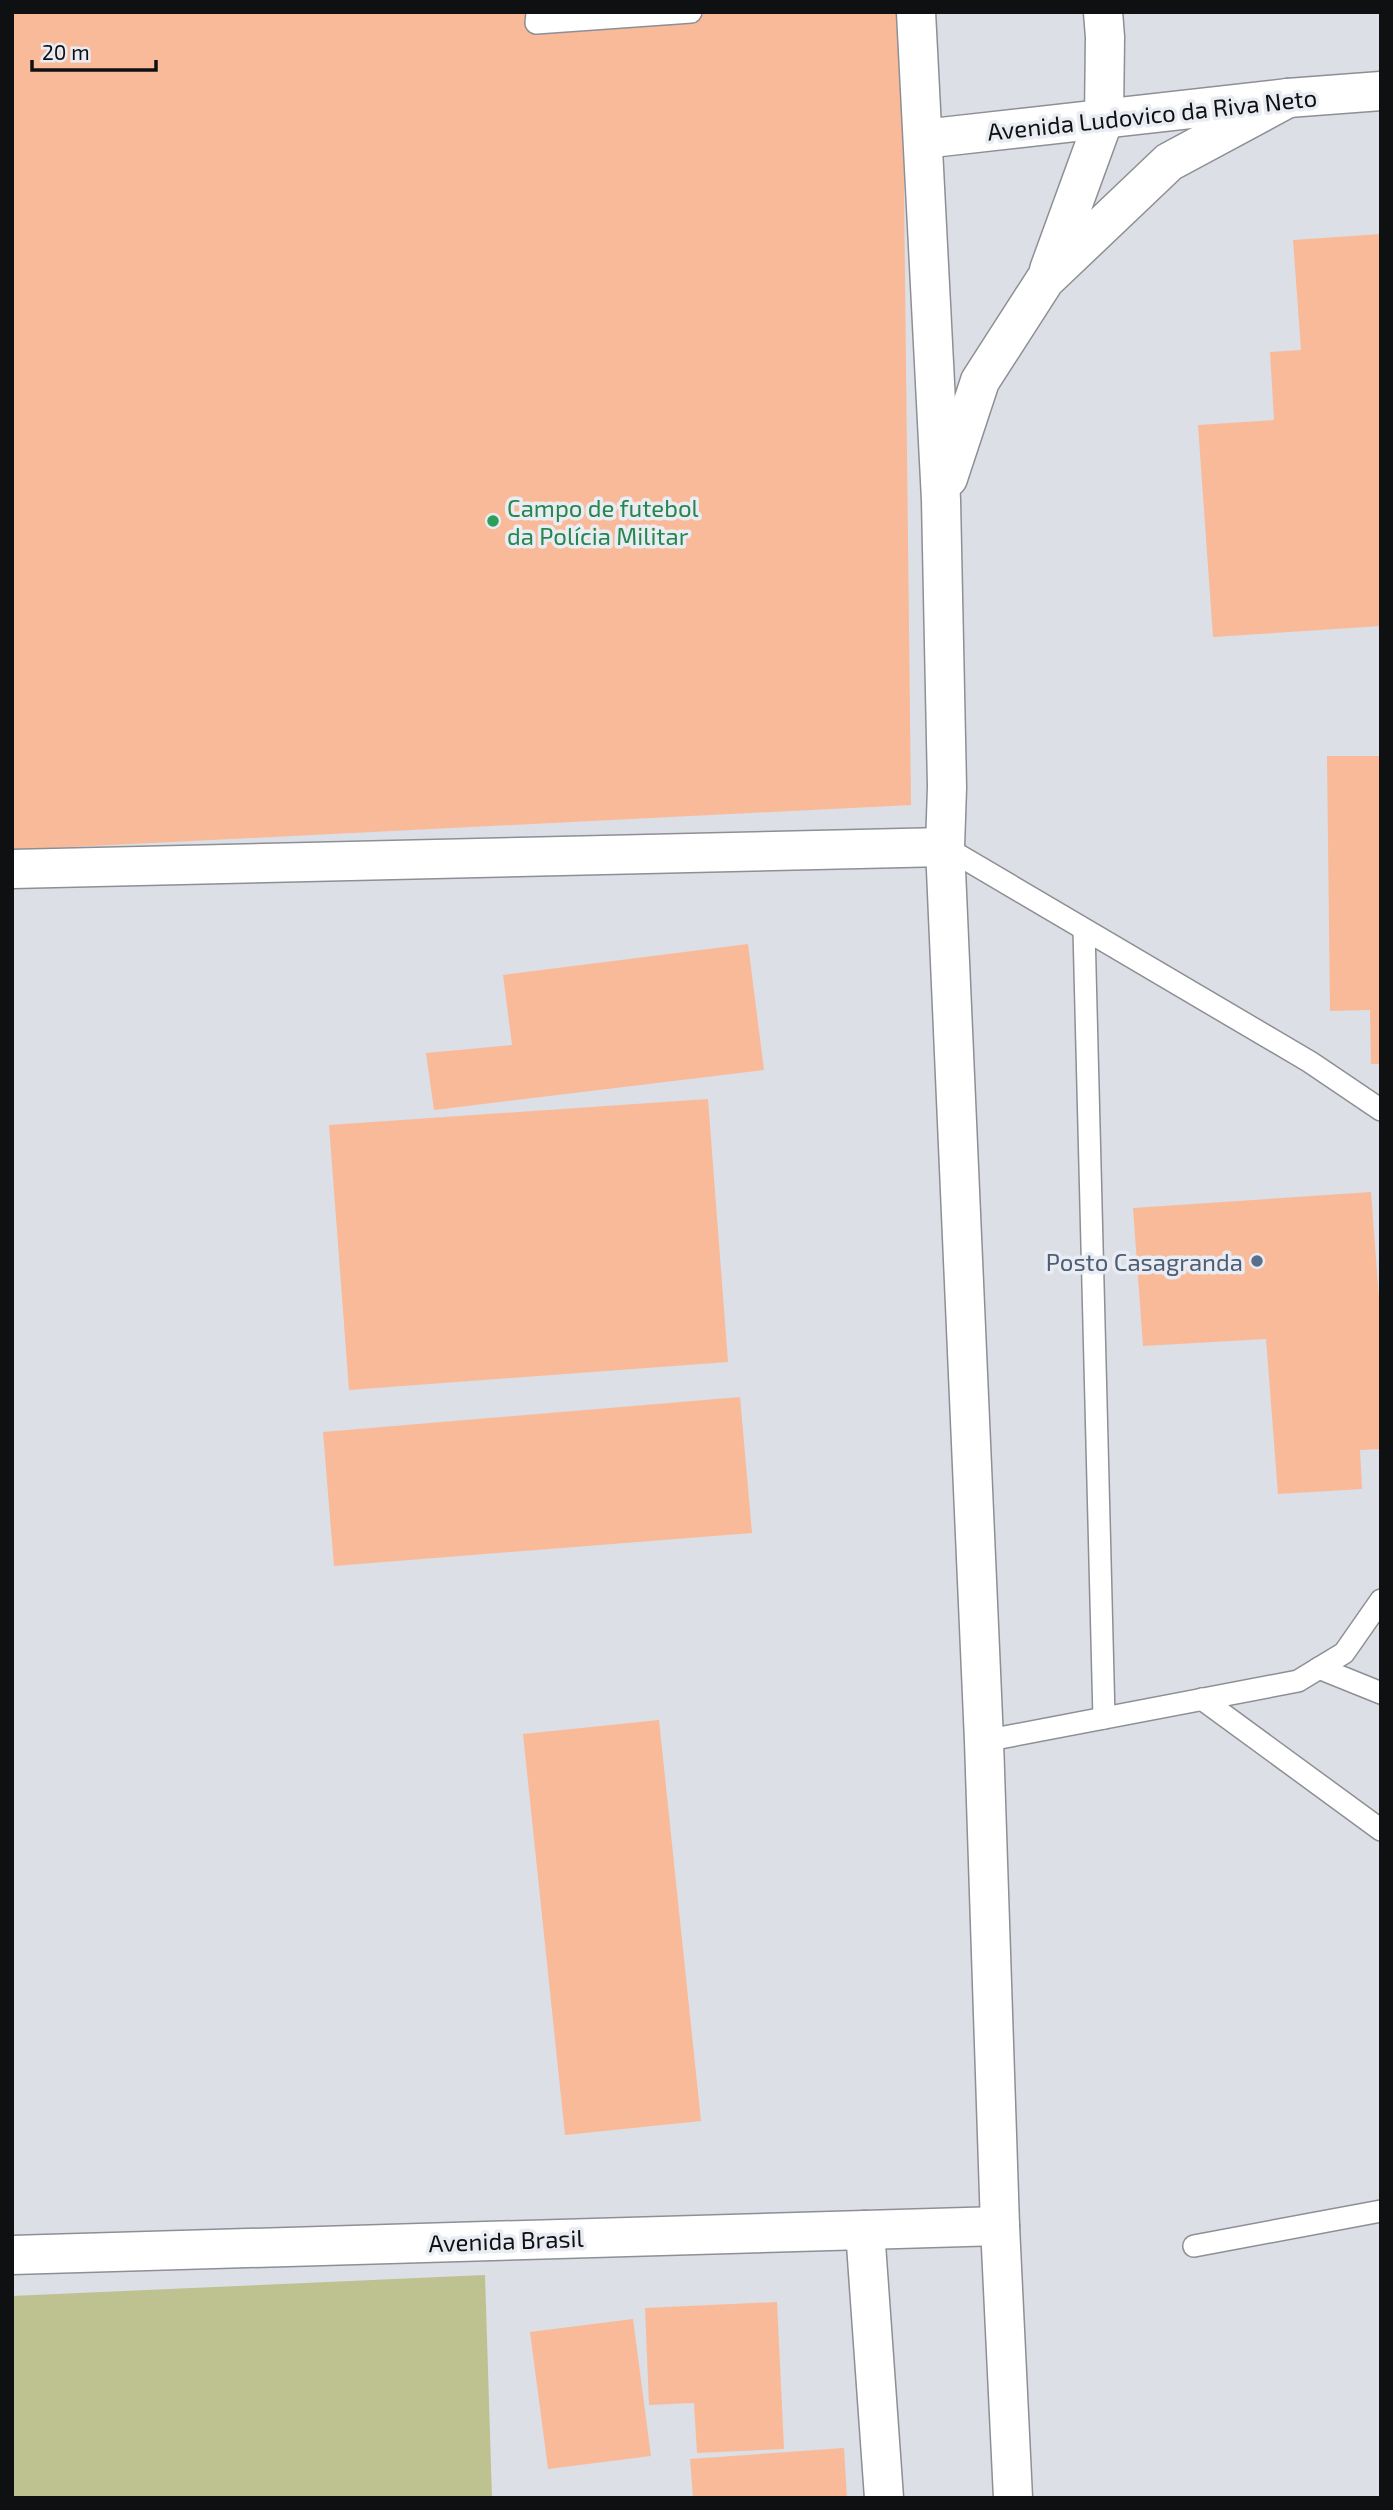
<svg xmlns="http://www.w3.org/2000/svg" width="1393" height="2510" font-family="'Exo 2',sans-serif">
<rect width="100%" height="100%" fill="#dcdfe5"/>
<path fill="#bdc290" d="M485,2275L492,2498H12V2296Z"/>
<g fill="#f9ba99">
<path d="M12,12H902L911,805L12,850Z"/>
<path d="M1381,234V626L1213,637L1198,425L1274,420L1270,352L1301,350L1293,240Z"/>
<path d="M1327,756H1381V1064H1371L1370,1010L1330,1011Z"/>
<path d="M748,944L764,1070L434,1110L426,1053L512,1045L503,975Z"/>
<path d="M708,1099L728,1362L349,1390L329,1125Z"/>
<path d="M1371,1192L1381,1326V1449L1360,1450L1362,1489L1278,1494L1266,1339L1143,1346L1133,1208Z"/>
<path d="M740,1397L752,1533L334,1566L323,1432Z"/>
<path d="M659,1720L701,2121L565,2135L523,1734Z"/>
<path d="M777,2302L784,2449L697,2453L694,2403L649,2405L645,2308Z"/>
<path d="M633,2319L651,2456L548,2469L530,2332Z"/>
<path d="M844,2448L847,2498H693L690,2459Z"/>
</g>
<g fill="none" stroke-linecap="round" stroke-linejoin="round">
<defs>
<g id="service">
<path d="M537,14L536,23L691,12"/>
<path d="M945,847L1310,1062L1381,1110"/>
<path d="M1084,930L1104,1718"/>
<path d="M1319,1668L1381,1693"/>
<path d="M1202,1699L1381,1830"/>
<path d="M984,1741L1298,1681L1344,1653L1381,1600"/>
<path d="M1194,2246L1381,2211"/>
</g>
<g id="minor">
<path d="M12,869L945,847"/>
<path d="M865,2230L884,2498"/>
<path d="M12,2255L1000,2226"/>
</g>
<path id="tertiary" d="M923,139L1288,98L1381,91"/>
<g id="secondary">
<path d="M916,12L941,500L947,787L945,847L984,1741L1000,2226L1013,2498"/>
<path d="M1049,270L1104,119L1105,37L1103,12"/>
<path d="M948,478L980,381L1045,280L1169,162L1288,98"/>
</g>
</defs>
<use href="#service" stroke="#8d8f95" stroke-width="24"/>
<use href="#minor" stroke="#8d8f95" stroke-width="41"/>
<use href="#tertiary" stroke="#8d8f95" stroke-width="41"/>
<use href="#secondary" stroke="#8d8f95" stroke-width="41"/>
<use href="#service" stroke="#fff" stroke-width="21"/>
<use href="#minor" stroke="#fff" stroke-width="38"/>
<use href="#tertiary" stroke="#fff" stroke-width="38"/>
<use href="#secondary" stroke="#fff" stroke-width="38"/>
</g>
<circle fill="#2e9e5b" stroke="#e9ecf3" stroke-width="2.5" cx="493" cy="521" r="7"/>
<circle fill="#5c6f8a" stroke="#e9ecf3" stroke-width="2.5" cx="1257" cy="1261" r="7"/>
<g text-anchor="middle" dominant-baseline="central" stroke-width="7" stroke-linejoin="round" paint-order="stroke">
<g font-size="24" fill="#0f1012" stroke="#e9ecf3">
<text transform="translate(1152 114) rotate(-6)">Avenida Ludovico da Riva Neto</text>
<text transform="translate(506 2240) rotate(-2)">Avenida Brasil</text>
</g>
<g font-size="24" fill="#27864d" stroke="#e9ecf3" text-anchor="start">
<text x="507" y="507">Campo de futebol<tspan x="507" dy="28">da Polícia Militar</tspan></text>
</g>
<g font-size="24" fill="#4e5e75" stroke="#e9ecf3" text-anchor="end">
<text x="1243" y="1261">Posto Casagranda</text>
</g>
</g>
<rect width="1393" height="2510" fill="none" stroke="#0f1012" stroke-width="28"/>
<path d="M32 60v10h124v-10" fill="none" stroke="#0f1012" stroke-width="3.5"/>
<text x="42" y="60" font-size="21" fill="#0f1012" stroke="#e9ecf3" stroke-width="5" paint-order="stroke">20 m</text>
</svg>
